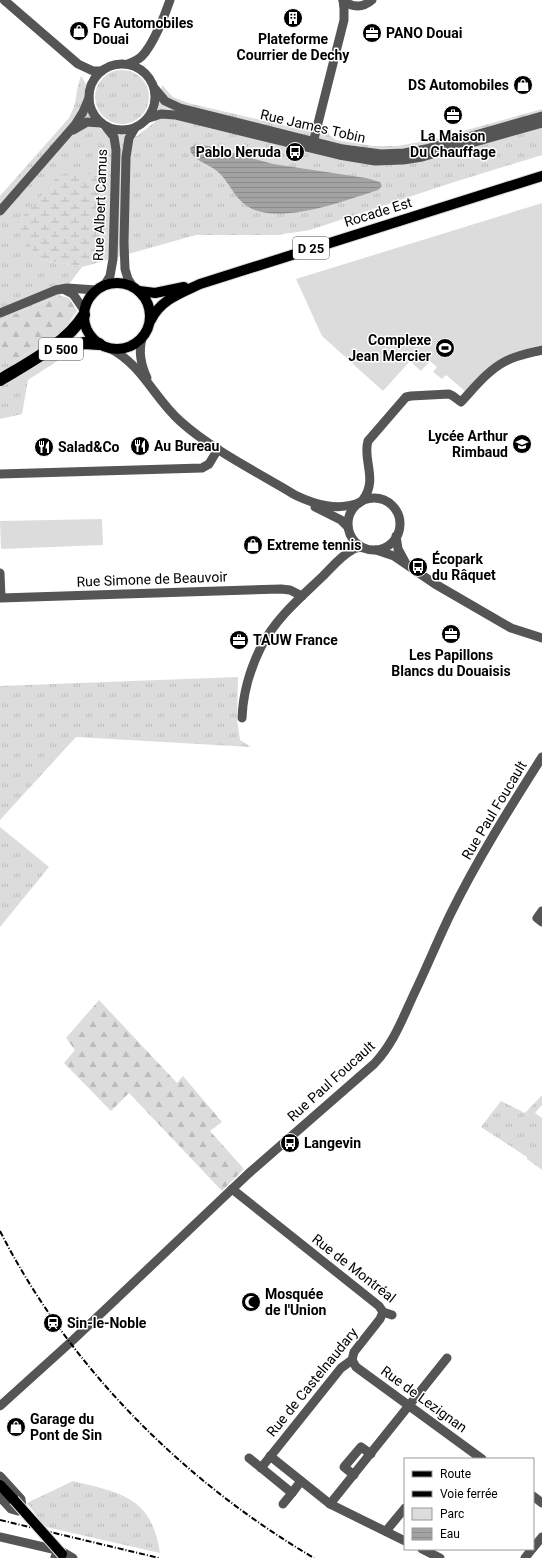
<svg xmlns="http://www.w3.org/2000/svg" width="542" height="1558" font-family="Roboto,sans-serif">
<defs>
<pattern id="grass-tufts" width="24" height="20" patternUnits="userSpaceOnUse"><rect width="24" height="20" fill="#dcdcdc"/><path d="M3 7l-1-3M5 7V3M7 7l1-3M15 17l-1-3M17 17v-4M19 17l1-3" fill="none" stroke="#bbb"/></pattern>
<pattern id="forest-firs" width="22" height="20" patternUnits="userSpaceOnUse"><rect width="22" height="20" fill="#dcdcdc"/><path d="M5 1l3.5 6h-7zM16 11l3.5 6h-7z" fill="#bbb"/></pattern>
<pattern id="wetland-marsh" width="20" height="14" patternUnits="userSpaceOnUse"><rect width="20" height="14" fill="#dcdcdc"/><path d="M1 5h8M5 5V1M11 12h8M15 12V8" fill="none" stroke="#bbb"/></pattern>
<pattern id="water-rules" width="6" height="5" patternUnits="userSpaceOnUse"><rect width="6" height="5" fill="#a3a3a3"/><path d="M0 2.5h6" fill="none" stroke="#8b8b8b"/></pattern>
</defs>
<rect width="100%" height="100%" fill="#fff"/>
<g fill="url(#grass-tufts)">
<circle cx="122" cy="97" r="27"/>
<path d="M81,76L86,84L84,105L96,125L107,134L137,136L155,122L162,85L173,97L188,103L303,130L309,124L328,129L329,135L336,140L373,146H397L431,140L542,109V155L448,184L310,230L277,235H196L100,262L103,173L38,259L82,267L60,296L24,310L0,322V196L69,118C78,102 75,92 81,76Z"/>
<path d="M64,330L71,352L28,380L22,414L0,419V362H13Z"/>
<path d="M238,677L237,719L240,740L251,747L76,737L0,820V686Z"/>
<path d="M0,827L49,867L0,927Z"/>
<path d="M542,1095V1105L535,1113L542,1118V1170L527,1159V1157L481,1127L501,1101L525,1113Z"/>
<path d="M73,1481C121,1493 152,1497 160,1553L46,1527C38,1520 34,1511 27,1503Z"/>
</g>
<g fill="url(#forest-firs)">
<path d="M60,296L69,298L77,311L64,330L13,362H0V322L24,310Z"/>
<path d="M99,1000L177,1083L183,1076L222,1122L210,1131L244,1169L222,1191L129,1093L111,1111L64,1063L75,1050L66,1038Z"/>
</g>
<path fill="url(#wetland-marsh)" d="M103,173L100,262L82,267L38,259L17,223L58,176Z"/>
<g fill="#dcdcdc">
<path d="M542,203V348L515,354L466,392L446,375L442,379L433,372L437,367L430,361L421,371L410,361L383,391L322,336L296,279Z"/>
<path d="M102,519L103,545L1,549L0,521Z"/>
</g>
<path fill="url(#water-rules)" d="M196,144L208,146L273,164L366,178L380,182L382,186L378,190C346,200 278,227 247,206C234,198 229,181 217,171C209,164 191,160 190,148Z"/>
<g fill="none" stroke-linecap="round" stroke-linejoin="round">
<defs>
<g id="major">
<circle cx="117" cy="316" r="33"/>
<path d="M139,291L155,293L184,287"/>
<path d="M151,320C160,300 181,293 200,284L542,176"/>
<path d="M0,1485L14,1500"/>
</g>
<g id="highway">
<path d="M50,353L84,343L99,344"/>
<path d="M0,380C28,363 67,343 84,315"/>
</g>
</defs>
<use href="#major" stroke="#dbdbdb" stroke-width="12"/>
<use href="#highway" stroke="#dbdbdb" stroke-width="14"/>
<g stroke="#555" stroke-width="9">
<path d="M4,0L78,64L93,71H101"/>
<path d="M343,0C352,8 363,8 372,0"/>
<circle cx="122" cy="97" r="33"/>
<path d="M128,64C133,62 138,60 142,56C153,45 165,15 170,0"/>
<path d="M155,89L165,101L180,108L343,149L381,154L404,153L426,149L542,116"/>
<path d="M149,118L161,114L175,115L339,155L375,161L403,160L422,157L542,123"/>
<path d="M73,130L87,122L101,123"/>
<path d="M312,147L344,20V9L343,0"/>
<path d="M0,211L75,125L83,112L89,98"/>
<path d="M104,286L110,276L113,259L116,150L114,137L106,127"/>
<path d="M133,287L128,279L125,269L124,243L126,157L129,138L135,128"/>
<path d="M63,289L73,294L84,310"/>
<path d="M0,313L56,290L67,288L96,290"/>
<path d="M142,339C138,353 141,365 147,378"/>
<path d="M111,349C142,365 155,399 180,421C212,450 259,473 295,495C316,505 337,511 359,503"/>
<path d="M0,474L202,468L209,464L218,449"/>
<circle cx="374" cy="524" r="26"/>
<path d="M362,501C379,480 362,460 368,441L406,397L411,396L449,394L453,396L461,402C475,387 488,370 506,361C517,355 530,353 542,350"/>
<path d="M315,507L341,520L348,527"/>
<path d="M396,536L398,549L405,562"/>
<path d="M376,550L394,556L435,584L511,628L542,638"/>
<path d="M0,573L1,598L281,589L290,590L302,596"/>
<path d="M242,718C243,693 250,669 261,647C275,619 300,598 323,576C332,567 341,556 352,550C356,547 360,547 364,548"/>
<path d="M542,911L537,918L542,922"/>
<path d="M232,1189L379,1306L383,1312L392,1315"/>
<path d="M352,1360L356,1367L482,1459"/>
<path d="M0,1406L73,1340L248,1174L374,1064C393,1044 402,1020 413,996C426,969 437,942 450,915C477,860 509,809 542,757"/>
<path d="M270,1456L330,1504L405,1541"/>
<path d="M249,1458L292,1493L301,1481"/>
<path d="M261,1468L341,1368L352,1360L354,1352L380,1319L383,1312"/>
<path d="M354,1475L344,1467L361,1447L371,1454"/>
<path d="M0,1476L21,1499L22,1507L18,1511L11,1509L0,1497"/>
<path d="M533,1496L542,1503"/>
<path d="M283,1504L292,1493"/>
<path d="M330,1504L447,1358"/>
<path d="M386,1531L405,1508"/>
<path d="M0,1537L61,1551"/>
<path d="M533,1548L542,1537"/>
<path d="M422,1549L440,1558"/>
<path d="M57,1558L55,1557L57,1553L63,1552L73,1558"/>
<path d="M525,1558L532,1549"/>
</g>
<use href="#major" stroke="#000" stroke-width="10"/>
<use href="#highway" stroke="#000" stroke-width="12"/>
<g stroke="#000" stroke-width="2" stroke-dasharray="6 2 1 2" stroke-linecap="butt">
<path d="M0,1231C69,1367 183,1481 314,1558"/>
<path d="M0,1520L159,1558"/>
</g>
<defs>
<path id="major-bridge" d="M14,1500L62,1554"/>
</defs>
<use href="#major-bridge" stroke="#dbdbdb" stroke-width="12" stroke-linecap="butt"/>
<use href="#major-bridge" stroke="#000" stroke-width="10"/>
</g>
<defs>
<symbol id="building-disc" viewBox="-11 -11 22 22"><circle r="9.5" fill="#000" stroke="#fff"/><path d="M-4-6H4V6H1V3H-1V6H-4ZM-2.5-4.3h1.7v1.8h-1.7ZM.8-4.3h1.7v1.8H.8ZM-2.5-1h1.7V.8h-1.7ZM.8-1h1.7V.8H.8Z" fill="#fff"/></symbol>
<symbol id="shop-disc" viewBox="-11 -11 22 22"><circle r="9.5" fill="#000" stroke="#fff"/><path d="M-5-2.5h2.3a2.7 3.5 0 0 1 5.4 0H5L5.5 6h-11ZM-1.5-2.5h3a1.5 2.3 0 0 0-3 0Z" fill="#fff"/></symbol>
<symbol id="office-disc" viewBox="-11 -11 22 22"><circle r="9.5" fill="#000" stroke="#fff"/><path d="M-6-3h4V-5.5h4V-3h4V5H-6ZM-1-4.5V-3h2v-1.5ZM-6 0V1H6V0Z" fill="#fff"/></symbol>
<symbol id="bus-disc" viewBox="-11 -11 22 22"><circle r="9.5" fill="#000" stroke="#fff"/><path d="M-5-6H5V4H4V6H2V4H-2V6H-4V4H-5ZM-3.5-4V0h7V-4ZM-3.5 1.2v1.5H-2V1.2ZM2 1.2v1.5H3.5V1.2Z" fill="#fff"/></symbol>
<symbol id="stadium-disc" viewBox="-11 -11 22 22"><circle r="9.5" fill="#000" stroke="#fff"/><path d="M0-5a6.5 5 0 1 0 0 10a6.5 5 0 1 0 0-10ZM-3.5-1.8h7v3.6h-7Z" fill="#fff"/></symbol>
<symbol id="school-disc" viewBox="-11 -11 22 22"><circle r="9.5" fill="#000" stroke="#fff"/><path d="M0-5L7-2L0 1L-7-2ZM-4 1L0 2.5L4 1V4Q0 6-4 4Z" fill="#fff"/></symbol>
<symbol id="restaurant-disc" viewBox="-11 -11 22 22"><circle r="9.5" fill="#000" stroke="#fff"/><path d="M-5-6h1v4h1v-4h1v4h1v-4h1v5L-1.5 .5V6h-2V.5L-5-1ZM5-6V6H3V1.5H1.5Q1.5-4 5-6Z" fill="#fff"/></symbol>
<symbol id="mosque-disc" viewBox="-11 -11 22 22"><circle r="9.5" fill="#000" stroke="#fff"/><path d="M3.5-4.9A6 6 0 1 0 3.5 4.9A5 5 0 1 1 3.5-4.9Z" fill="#fff"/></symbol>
<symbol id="station-disc" viewBox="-11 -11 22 22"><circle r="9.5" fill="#000" stroke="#fff"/><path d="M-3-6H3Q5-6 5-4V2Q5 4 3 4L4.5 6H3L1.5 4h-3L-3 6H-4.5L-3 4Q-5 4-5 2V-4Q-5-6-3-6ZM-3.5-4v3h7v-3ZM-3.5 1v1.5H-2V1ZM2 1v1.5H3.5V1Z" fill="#fff"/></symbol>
</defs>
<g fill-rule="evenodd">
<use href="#building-disc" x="282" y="7" width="22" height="22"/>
<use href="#shop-disc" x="68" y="20" width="22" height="22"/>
<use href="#office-disc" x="361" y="22" width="22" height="22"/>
<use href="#shop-disc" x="512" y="74" width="22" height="22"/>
<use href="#office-disc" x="442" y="104" width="22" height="22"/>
<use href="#bus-disc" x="284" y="141" width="22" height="22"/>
<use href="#stadium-disc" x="434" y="337" width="22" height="22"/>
<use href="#school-disc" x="511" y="433" width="22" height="22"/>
<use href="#restaurant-disc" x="129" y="435" width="22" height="22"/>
<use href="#restaurant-disc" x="33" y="436" width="22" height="22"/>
<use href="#shop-disc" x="242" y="534" width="22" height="22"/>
<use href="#bus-disc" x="407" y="556" width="22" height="22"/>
<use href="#office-disc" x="440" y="623" width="22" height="22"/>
<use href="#office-disc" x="228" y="629" width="22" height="22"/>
<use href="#bus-disc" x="279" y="1132" width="22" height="22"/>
<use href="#mosque-disc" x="240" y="1291" width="22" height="22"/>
<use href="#station-disc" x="42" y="1312" width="22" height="22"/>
<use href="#shop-disc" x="5" y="1416" width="22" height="22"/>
</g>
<g text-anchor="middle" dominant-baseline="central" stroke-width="3" stroke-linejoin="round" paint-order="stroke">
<g fill="#fff" stroke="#4c4c4c" stroke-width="1">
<rect x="293" y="237" width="36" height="22" rx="3"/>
<rect x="39" y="338" width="44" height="22" rx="3"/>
</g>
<g font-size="13" font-weight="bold" fill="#000">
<text x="311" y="248">D 25</text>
<text x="61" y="349">D 500</text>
</g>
<g font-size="14" font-weight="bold" fill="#000" stroke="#fff" text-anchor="start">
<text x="93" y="23">FG Automobiles<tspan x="93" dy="16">Douai</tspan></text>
<text x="386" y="33">PANO Douai</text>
<text x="293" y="39" text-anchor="middle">Plateforme<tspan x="293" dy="16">Courrier de Dechy</tspan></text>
<text x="509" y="85" text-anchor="end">DS Automobiles</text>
<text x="453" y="136" text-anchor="middle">La Maison<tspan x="453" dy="16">Du Chauffage</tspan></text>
<text x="281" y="152" text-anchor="end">Pablo Neruda</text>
<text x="431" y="340" text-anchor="end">Complexe<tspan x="431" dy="16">Jean Mercier</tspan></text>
<text x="508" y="436" text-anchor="end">Lycée Arthur<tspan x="508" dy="16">Rimbaud</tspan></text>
<text x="154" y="446">Au Bureau</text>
<text x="58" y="447">Salad&amp;Co</text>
<text x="267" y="545">Extreme tennis</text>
<text x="432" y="559">Écopark<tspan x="432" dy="16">du Râquet</tspan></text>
<text x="253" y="640">TAUW France</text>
<text x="451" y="655" text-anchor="middle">Les Papillons<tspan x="451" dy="16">Blancs du Douaisis</tspan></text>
<text x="304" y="1143">Langevin</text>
<text x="265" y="1294">Mosquée<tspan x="265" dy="16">de l'Union</tspan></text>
<text x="67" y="1323">Sin-le-Noble</text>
<text x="30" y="1419">Garage du<tspan x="30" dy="16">Pont de Sin</tspan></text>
</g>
<g font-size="14" fill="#000" stroke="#fff">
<text transform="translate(313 126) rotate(13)">Rue James Tobin</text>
<text transform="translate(100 205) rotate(-88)">Rue Albert Camus</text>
<text transform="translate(378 212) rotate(-17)">Rocade Est</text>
<text transform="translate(152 579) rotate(-2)">Rue Simone de Beauvoir</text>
<text transform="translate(494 810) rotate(-59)">Rue Paul Foucault</text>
<text transform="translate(331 1081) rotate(-42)">Rue Paul Foucault</text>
<text transform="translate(354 1268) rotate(38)">Rue de Montréal</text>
<text transform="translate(312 1382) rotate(-51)">Rue de Castelnaudary</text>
<text transform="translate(424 1399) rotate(36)">Rue de Lezignan</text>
</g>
</g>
<rect x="404" y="1458" width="130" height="92" fill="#ffffff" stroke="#999999"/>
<rect x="412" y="1471" width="20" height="6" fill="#000000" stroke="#999999"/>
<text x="440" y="1478" font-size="12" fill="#000000">Route</text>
<rect x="412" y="1491" width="20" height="6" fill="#000000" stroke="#999999"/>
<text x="440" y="1498" font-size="12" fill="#000000">Voie ferrée</text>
<rect x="412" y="1508" width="20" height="12" fill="#dcdcdc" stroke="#999999"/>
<text x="440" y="1518" font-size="12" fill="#000000">Parc</text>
<rect x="412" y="1528" width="20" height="12" fill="url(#water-rules)" stroke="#999999"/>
<text x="440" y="1538" font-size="12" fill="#000000">Eau</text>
</svg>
